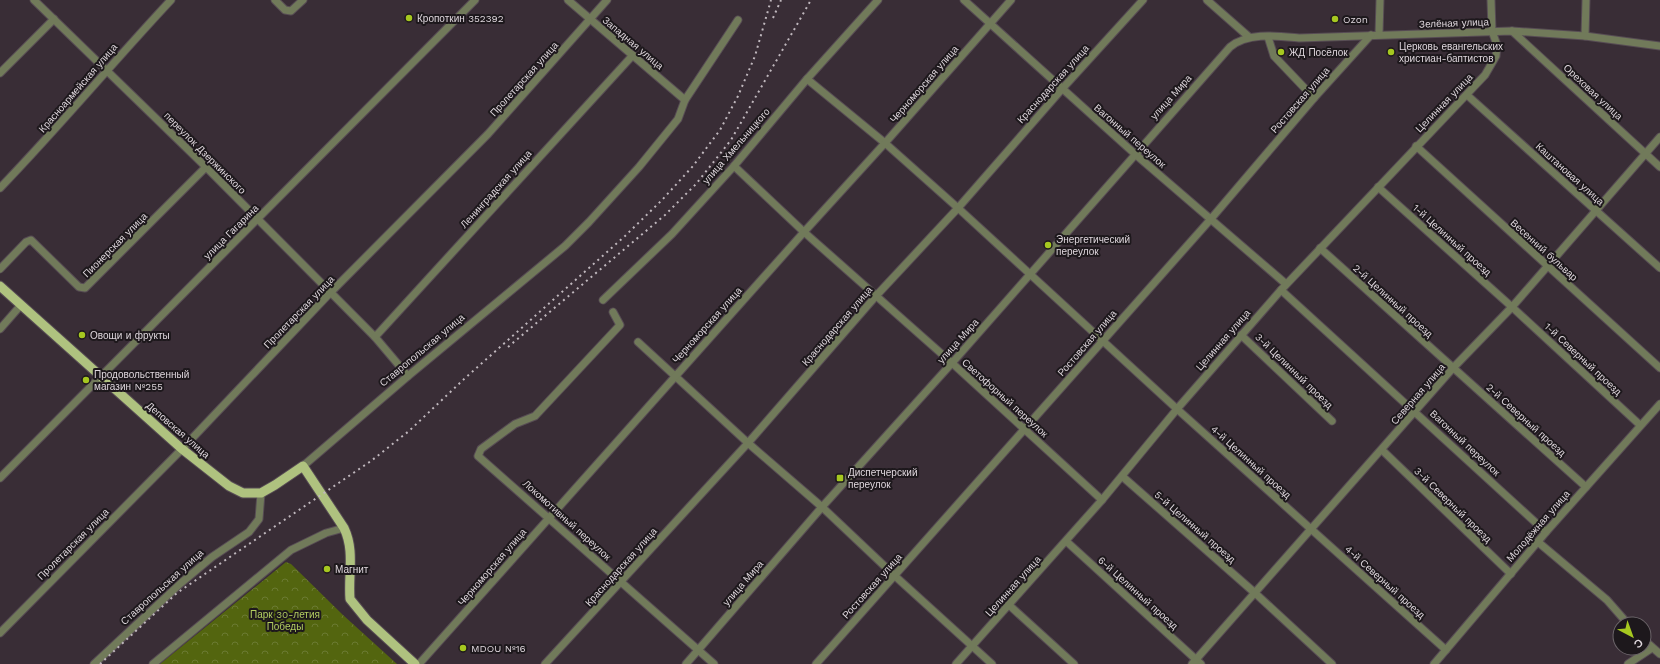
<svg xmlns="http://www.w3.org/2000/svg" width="1660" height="664" font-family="'Work Sans',sans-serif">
<defs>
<pattern id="park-crowns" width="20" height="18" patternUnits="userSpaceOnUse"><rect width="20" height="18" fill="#53650f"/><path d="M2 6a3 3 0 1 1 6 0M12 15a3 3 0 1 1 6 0" fill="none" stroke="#6b7a32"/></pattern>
</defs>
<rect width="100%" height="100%" fill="#392d36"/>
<path fill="url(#park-crowns)" d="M286,562L291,564L343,615L397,664H160Z"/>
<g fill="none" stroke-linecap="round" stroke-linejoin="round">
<defs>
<g id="minor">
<path d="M34,0L206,167L375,337L408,376"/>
<path d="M275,0L285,10L291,11L303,0"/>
<path d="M568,0L685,100"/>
<path d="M964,0L1135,154L1286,284"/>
<path d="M1207,0L1249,37"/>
<path d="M1512,31L1660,167"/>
<path d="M1379,34L1380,0"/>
<path d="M1585,36L1586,0"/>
<path d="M1268,37L1274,56L1314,98"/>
<path d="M0,73L54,19"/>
<path d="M807,79L885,143L958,208L1177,409L1446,650"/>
<path d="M1467,95L1660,268"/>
<path d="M1416,146L1660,368"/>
<path d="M734,166L804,232L952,363L1102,500"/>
<path d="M1378,187L1512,307L1640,425"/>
<path d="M0,188C59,127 113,62 171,0"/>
<path d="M1320,248L1586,487"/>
<path d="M0,269L26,242L31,240L79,287L85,288L206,167"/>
<path d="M1281,290L1546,532"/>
<path d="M603,300L672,234L734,166L807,79L878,0"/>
<path d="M613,312L620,325L535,416L515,424L481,449L478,456L714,664"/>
<path d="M0,329L21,305"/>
<path d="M1241,335L1332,421"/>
<path d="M375,337L633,55"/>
<path d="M638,342L748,443L822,507L895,576L992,664"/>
<path d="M1382,450L1511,574"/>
<path d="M303,466L408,376L565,246L589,222L639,167L678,119L685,100L738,20"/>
<path d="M1123,477L1255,593L1332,664"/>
<path d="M0,478L475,0"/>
<path d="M1066,541L1201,664"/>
<path d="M1538,542L1607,600L1628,624"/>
<path d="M1009,605L1074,664"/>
<path d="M0,633L182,449L330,293L488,134L607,0"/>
<path d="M1644,640L1660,654"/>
<path d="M94,664L181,583L212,557L249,532L259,519L261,493"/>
<path d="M153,664L291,550L326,533L344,528"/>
<path d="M419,664L804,232L885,143L1011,0"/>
<path d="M545,664L748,443L875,297L958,208L1062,89L1143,0"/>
<path d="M686,664L822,507L952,363L1230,47C1248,32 1277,36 1299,38L1512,31L1585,36L1660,46"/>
<path d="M816,664L1210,220L1314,98L1371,35"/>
<path d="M956,664L1102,500L1177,409L1281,290L1485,75L1496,56L1497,45L1492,31L1491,0"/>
<path d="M1192,664L1453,368L1512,307L1660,137"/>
<path d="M1434,664L1546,532L1660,404"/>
<path d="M1628,664L1652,648"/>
</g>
<path id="major" d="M0,286L182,449L229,486L243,493H261L275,485L303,466L344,528C355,551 348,574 350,599L367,620L415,664"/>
</defs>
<use href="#minor" stroke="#574c54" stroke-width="9"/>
<use href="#major" stroke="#574c54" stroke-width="11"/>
<use href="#minor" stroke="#717a5a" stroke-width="7"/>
<use href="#major" stroke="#afc27f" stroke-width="9"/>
<g stroke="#c0b8be" stroke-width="2" stroke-dasharray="2 4" stroke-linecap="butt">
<path d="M773,18L781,0"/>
<path d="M508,347L665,215L696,184L731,140L811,0"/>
<path d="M100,664L177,593L371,461L409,431L463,380L625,236L662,200L693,166L720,130L738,96L755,56L771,0"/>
</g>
</g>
<g fill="#a6c820" stroke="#1d181c" stroke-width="1.5">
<circle cx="409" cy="18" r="4"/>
<circle cx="1335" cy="19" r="4"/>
<circle cx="1281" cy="52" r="4"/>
<circle cx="1391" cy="52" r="4"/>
<circle cx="1048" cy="245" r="4"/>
<circle cx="82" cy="335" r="4"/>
<circle cx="86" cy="380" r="4"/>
<rect x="836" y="474" width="8" height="8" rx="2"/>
<circle cx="327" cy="569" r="4"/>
<circle cx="463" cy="648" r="4"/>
</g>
<g text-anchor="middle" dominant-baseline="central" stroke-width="4" stroke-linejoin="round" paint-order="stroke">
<g font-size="10" fill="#dfd7dd" stroke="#1d181c" text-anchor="start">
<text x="417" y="18">Кропоткин 352392</text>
<text x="1343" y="19">Ozon</text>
<text x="1399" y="46">Церковь евангельских<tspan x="1399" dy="12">христиан-баптистов</tspan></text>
<text x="1289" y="52">ЖД Посёлок</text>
<text x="1056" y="239">Энергетический<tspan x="1056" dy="12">переулок</tspan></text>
<text x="90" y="335">Овощи и фрукты</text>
<text x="94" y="374">Продовольственный<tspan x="94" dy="12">магазин №255</tspan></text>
<text x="848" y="472">Диспетчерский<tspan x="848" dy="12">переулок</tspan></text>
<text x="335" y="569">Магнит</text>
<text x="471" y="648">MDOU №16</text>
</g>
<g font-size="10" fill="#dfd7dd" stroke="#1d181c">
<text transform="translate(1454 23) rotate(-2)">Зелёная улица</text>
<text transform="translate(633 43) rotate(40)">Западная улица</text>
<text transform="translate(524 79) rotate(-48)">Пролетарская улица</text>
<text transform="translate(924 84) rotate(-49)">Черноморская улица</text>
<text transform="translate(1053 84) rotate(-48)">Краснодарская улица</text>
<text transform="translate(78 88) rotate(-49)">Красноармейская улица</text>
<text transform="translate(1593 92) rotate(43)">Ореховая улица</text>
<text transform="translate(1171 97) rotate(-48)">улица Мира</text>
<text transform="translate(1300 100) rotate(-49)">Ростовская улица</text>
<text transform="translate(1444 103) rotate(-46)">Целинная улица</text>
<text transform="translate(1130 136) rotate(41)">Вагонный переулок</text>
<text transform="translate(736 146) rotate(-49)">улица Хмельницкого</text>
<text transform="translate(205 153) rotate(45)">переулок Дзержинского</text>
<text transform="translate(1570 174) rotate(42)">Каштановая улица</text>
<text transform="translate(496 189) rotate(-48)">Ленинградская улица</text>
<text transform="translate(231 232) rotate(-45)">улица Гагарина</text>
<text transform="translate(1452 240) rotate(42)">1-й Целинный проезд</text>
<text transform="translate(115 245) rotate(-45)">Пионерская улица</text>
<text transform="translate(1544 250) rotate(42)">Весенний бульвар</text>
<text transform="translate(1393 301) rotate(42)">2-й Целинный проезд</text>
<text transform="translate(299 312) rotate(-46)">Пролетарская улица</text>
<text transform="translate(707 325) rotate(-48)">Черноморская улица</text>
<text transform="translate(837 326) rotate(-49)">Краснодарская улица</text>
<text transform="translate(1223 340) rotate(-49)">Целинная улица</text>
<text transform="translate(958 341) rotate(-48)">улица Мира</text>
<text transform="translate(1087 343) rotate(-49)">Ростовская улица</text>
<text transform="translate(422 350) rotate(-40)">Ставропольская улица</text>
<text transform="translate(1583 359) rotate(43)">1-й Северный проезд</text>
<text transform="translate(1294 371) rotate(44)">3-й Целинный проезд</text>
<text transform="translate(1418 394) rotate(-49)">Северная улица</text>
<text transform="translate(1005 398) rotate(42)">Светофорный переулок</text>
<text transform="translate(1526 420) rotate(42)">2-й Северный проезд</text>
<text transform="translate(178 430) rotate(41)">Деповская улица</text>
<text transform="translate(1465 443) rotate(43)">Вагонный переулок</text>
<text transform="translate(1251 462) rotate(42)">4-й Целинный проезд</text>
<text transform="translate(1453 505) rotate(44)">3-й Северный проезд</text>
<text transform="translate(567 520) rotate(42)">Локомотивный переулок</text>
<text transform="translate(1538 526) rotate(-49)">Молодёжная улица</text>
<text transform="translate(1195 527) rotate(41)">5-й Целинный проезд</text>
<text transform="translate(73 544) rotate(-45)">Пролетарская улица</text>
<text transform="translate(492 567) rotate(-49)">Черноморская улица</text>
<text transform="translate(621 567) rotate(-48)">Краснодарская улица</text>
<text transform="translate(1385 582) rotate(42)">4-й Северный проезд</text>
<text transform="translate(743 583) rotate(-49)">улица Мира</text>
<text transform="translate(872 586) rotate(-48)">Ростовская улица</text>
<text transform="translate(1013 586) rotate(-48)">Целинная улица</text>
<text transform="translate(162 587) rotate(-42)">Ставропольская улица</text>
<text transform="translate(1138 593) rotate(42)">6-й Целинный проезд</text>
</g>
<g font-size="10" fill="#b2cd60" stroke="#1d181c">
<text x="285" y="614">Парк 30-летия<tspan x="285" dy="12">Победы</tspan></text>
</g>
</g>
<g transform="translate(1632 636) rotate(139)"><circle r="19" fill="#1d181c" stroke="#6b6469"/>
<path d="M0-3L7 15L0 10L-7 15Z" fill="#a6c820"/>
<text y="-6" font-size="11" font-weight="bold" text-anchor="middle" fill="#dfd7dd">С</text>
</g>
</svg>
